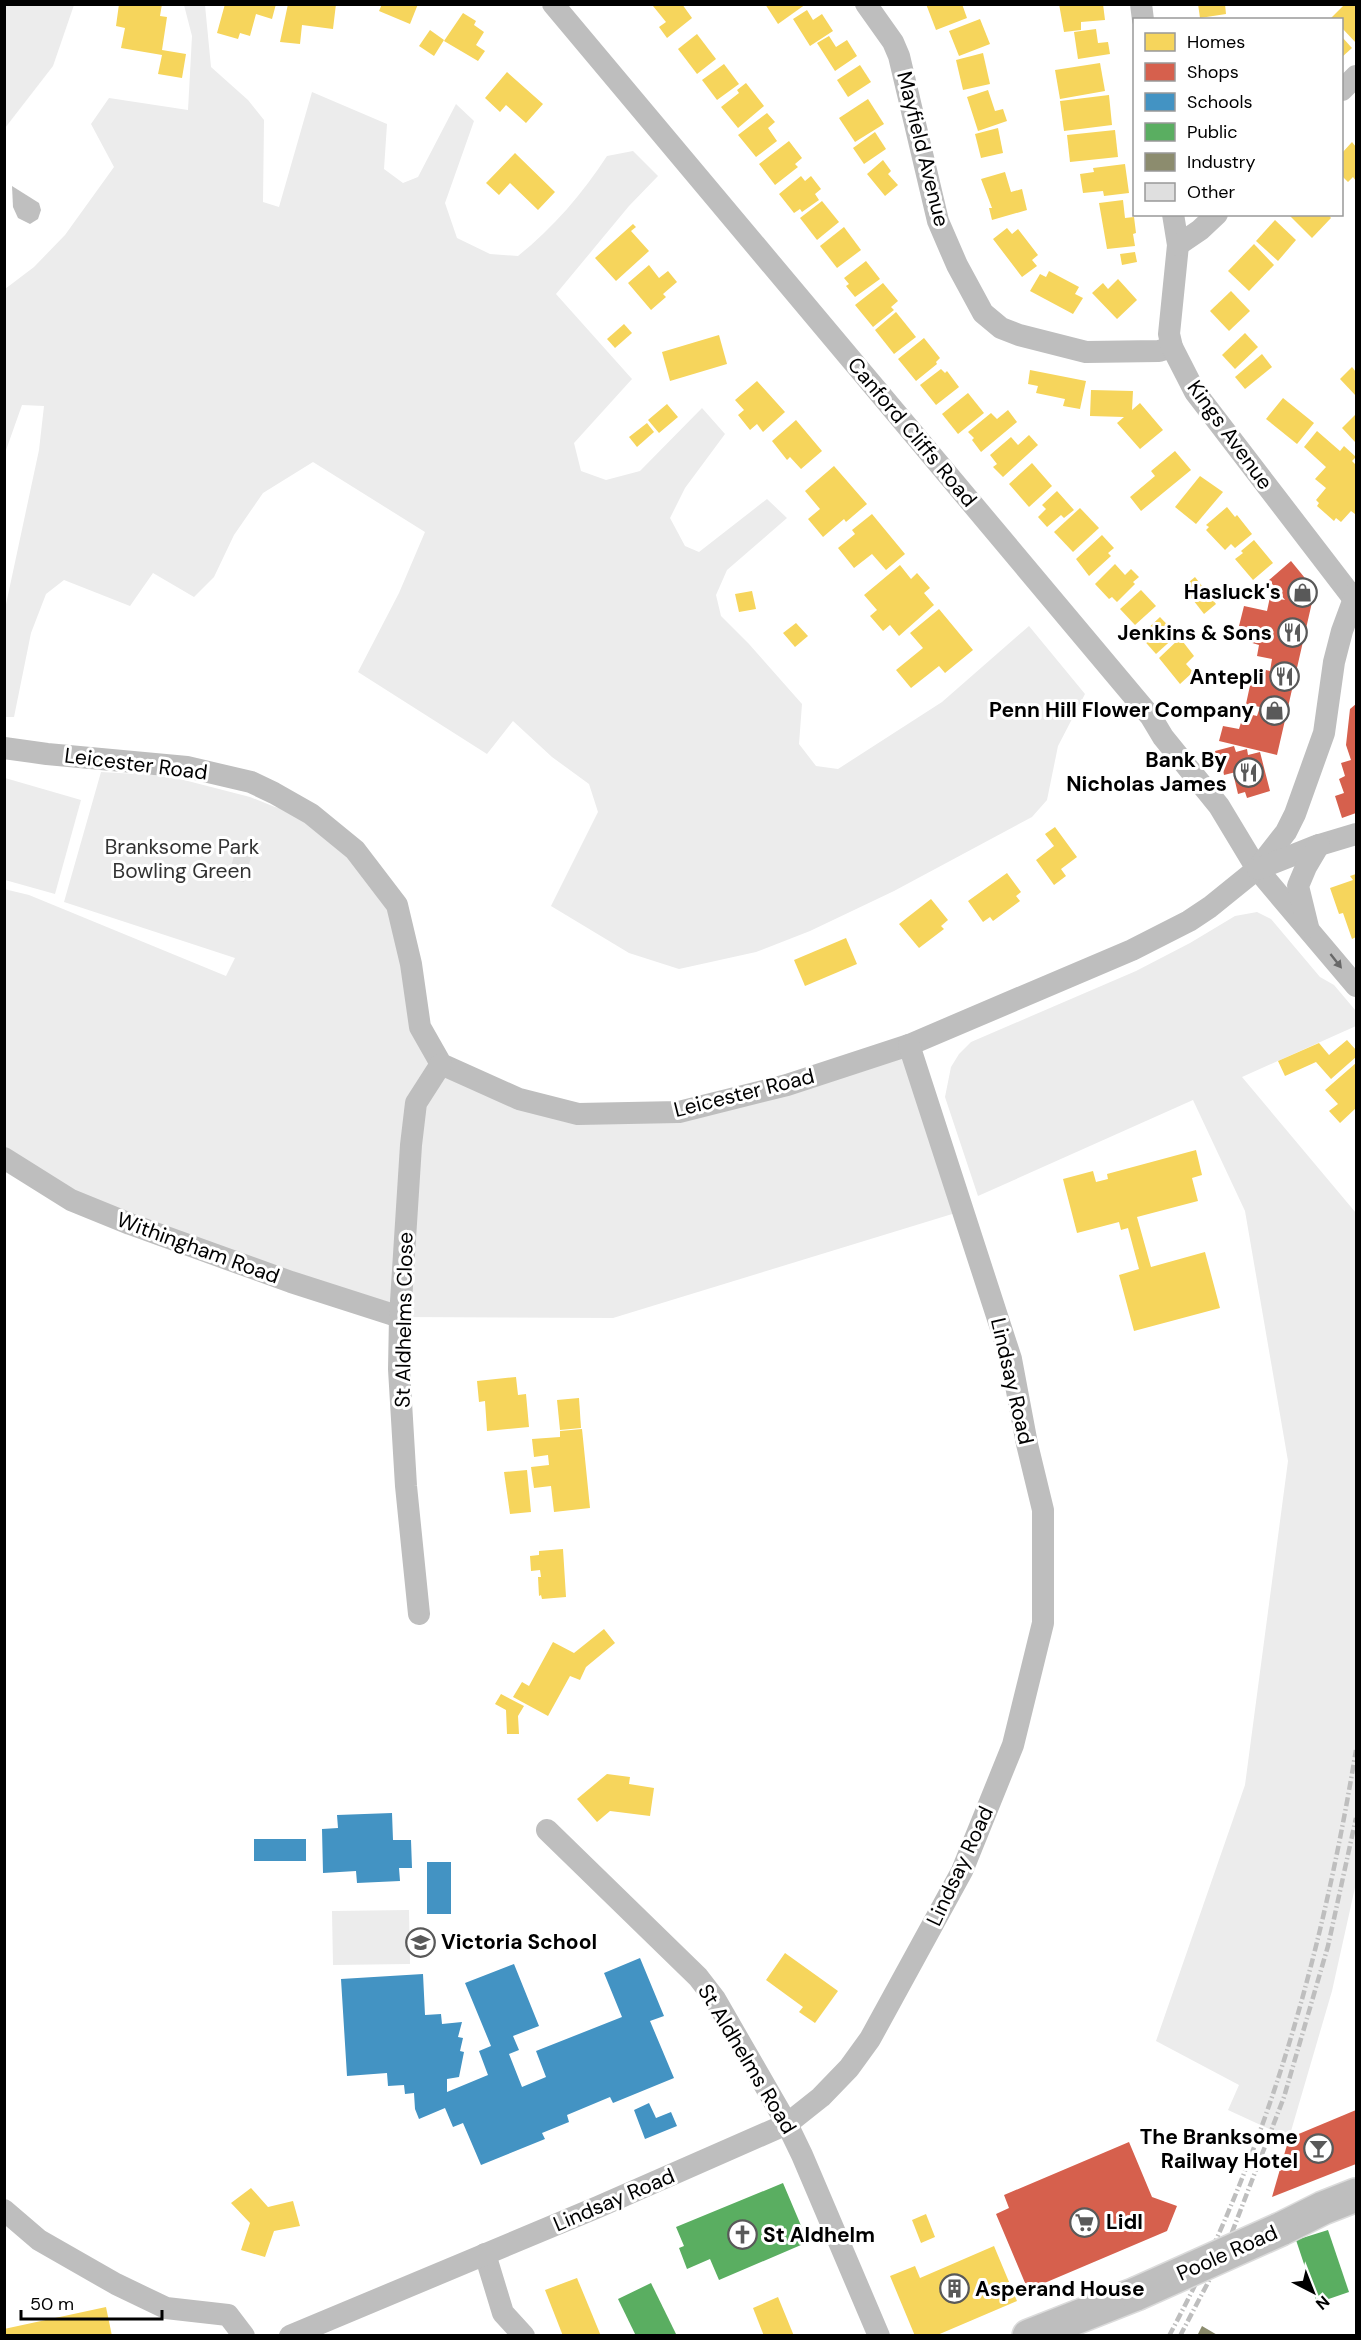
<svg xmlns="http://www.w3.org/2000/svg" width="1361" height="2340" font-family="'DM Sans',sans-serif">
<rect width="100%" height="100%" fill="#fff"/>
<g fill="#ececec">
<path d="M5,4L74,5L53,66L5,128Z"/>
<path d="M184,5H205L211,67L248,100L264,120L263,202L279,207L312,92L387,124L384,169L403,183L418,177L456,104L474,121L445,203L457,238L490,254L518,256C553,228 583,193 607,156L633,151L658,176L629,206L556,294L632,379L574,443L581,471L606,480L640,471L702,408L725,434L685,488L670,518L685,546L699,552L767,499L787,518L727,570L716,595L721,616L749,644L802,704L799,744L816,766L838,769L942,702L1029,626L1085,694L1058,746L1047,800L1032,817L894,891L810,931L756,952L679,969L629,953L551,906L598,812L589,784L552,757L513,721L487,754L358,672L399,593L425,532L313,462L263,493L234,535L214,577L194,597L153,573L130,606L64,580L46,594L31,633L14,717H5V609L39,450L44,406L22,405L5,453V289L34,267L65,235L114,167L91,124L109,98L188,110L192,36Z"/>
<path d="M101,772L154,775L184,780L250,797L275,807L311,814L397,905L441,1064L519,1099L679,1112L909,1045L962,1211L613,1318L400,1317L130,1224L5,1158L4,889L29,895L226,976L235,958L64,902Z"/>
<path d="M5,778L81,800L55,894L5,880Z"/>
<path d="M1257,912L1271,919L1320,977L1334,985L1356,1011V1026L1242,1077L1356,1213V1883L1332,1991L1289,2138L1228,2110L1239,2085L1156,2041L1245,1785L1288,1461L1245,1211L1193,1100L978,1196L945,1097L951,1067L959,1054L971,1042L1136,971L1190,943L1235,916Z"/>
<path d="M409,1910L410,1964L333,1965L332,1911Z"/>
</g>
<path fill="#bfbfbf" d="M12,186L39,203L41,210L38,219L30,224L18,218L13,207Z"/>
<g fill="#f6d55c">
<path d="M119,4H162L160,16L167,17L162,50L186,54L182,78L158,74L162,55L121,48L125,28L116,26Z"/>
<path d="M225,4H276L272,19L256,14L250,36L240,33L238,39L217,33Z"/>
<path d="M288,4H336L333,29L302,25L300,44L280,42Z"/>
<path d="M382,4H418L410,24L379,11Z"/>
<path d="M655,4H682L692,18L667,38L659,27L666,22L653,6Z"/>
<path d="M765,4H806L778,24Z"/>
<path d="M926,4H962L967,18L936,30Z"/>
<path d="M1059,4H1103L1105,20L1081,22V30L1064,32Z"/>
<path d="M1198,4H1225L1226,14L1200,18Z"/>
<path d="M1345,4H1356V43L1342,28V20L1331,18Z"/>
<path d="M807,10L813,20L822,14L833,31L810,46L793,19Z"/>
<path d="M463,13L476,21L474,25L484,32L476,45L485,51L478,61L444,41Z"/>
<path d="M980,19L990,44L959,56L949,31Z"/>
<path d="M1096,29L1098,43L1108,42L1110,54L1078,59L1074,32Z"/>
<path d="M430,30L444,40L434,56L419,46Z"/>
<path d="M697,34L716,59L697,74L678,49Z"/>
<path d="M829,36L836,47L847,40L857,56L835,71L817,43Z"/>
<path d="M1342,37L1352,48L1342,57Z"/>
<path d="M983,53L990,84L963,90L956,60Z"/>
<path d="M1100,63L1105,91L1060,99L1055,70Z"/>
<path d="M724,64L739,84L717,100L702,80Z"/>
<path d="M860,65L871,82L848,97L837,80Z"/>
<path d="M507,72L543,104L526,123L506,105L500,112L485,98Z"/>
<path d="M746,83L764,106L738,128L721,107L739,93L737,90Z"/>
<path d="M988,90L995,111L1003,109L1007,121L978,131L967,97Z"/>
<path d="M1109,95L1112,125L1064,131L1060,101Z"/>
<path d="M868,99L884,124L855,142L839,118Z"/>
<path d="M767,113L775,122L768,128L777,141L756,157L738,135Z"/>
<path d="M998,128L1003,153L981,158L975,134Z"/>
<path d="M1115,130L1118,157L1070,162L1067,135Z"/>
<path d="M875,132L886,149L864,164L853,148Z"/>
<path d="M789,141L802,158L795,164L798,167L775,185L759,164Z"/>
<path d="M1352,142L1356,147V181L1353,177L1348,182L1342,176V153Z"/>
<path d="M515,153L555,192L538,210L510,183L499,195L486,183Z"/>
<path d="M883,160L891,171L888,174L898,185L885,196L867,174Z"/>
<path d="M1125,164L1129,193L1104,196L1103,191L1083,193L1080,174L1094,172L1093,168Z"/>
<path d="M1005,172L1011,192L1022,189L1027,210L992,220L989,208H992L981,179Z"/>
<path d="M801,176L805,181L811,176L821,189L815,194L819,200L802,212L800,209L794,213L779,194Z"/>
<path d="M1123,200L1125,218L1134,217L1136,233L1133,234L1135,246L1107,249L1099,203Z"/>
<path d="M822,201L839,222L817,240L800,218Z"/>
<path d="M1288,214H1328L1331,218L1312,238Z"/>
<path d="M1275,220L1296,240L1278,261L1256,241Z"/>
<path d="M633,224L636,227L631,231L649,251L616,281L595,258Z"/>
<path d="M844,227L861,250L837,268L820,246Z"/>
<path d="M1007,228L1012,234L1018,229L1038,255L1032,260L1037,266L1022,277L993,239Z"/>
<path d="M1254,244L1274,265L1249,291L1228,271Z"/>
<path d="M1135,252L1137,262L1122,265L1120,254Z"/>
<path d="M866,261L880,279L855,297L846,286L849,284L844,278Z"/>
<path d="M649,265L659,278L668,271L677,282L663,294L666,297L651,310L628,283Z"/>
<path d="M1049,271L1079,287L1075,294L1083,298L1073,314L1030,291L1040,274L1046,277Z"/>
<path d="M1118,279L1137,300L1117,319L1092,293L1103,283L1108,289Z"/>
<path d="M883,283L898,301L891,307L894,310L873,327L855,305Z"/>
<path d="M1231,291L1250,311L1229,331L1210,311Z"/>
<path d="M896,312L916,337L894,354L875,330Z"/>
<path d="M624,324L632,333L615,348L607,339Z"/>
<path d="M1245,333L1258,347L1235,369L1222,355Z"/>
<path d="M719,335L727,364L670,381L662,352Z"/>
<path d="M924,338L940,358L936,362L937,364L916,381L898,359Z"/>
<path d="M1262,354L1272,367L1245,389L1235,377Z"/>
<path d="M1352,367L1356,372V396L1340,379Z"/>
<path d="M941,369L945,373L947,371L959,387L936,405L920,385Z"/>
<path d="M1030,370L1086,381L1080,409L1063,406L1065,399L1036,393L1038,386L1028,384Z"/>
<path d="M757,381L785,412L763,432L757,424L750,430L738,415L744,410L735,400Z"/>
<path d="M1091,390L1133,391L1132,410L1140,403L1163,430L1140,449L1117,423L1124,417L1090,416Z"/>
<path d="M968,393L984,413L958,434L942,414Z"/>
<path d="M1283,398L1314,423L1297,444L1266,419Z"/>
<path d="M667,404L678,417L659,433L648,420Z"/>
<path d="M1008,410L1017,422L981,452L972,440L974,438L968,432L991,413L997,419Z"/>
<path d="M1356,414V443L1342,428Z"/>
<path d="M796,420L822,451L801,469L790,457L787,460L772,441Z"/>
<path d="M647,423L654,432L637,447L629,437Z"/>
<path d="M1317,431L1340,451L1344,446L1356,457L1352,461L1356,465V511L1355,514L1351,511L1341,522L1336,518L1334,521L1317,506L1319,503L1316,500L1326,488L1315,479L1326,467L1304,447Z"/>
<path d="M1029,435L1038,445L1003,477L993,467L997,464L990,455L1011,437L1018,445Z"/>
<path d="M1175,451L1191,470L1141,511L1130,497L1155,476L1151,471Z"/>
<path d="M1032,463L1052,486L1029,507L1009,484Z"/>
<path d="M834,466L867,504L846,522L844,519L823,537L808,519L820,509L805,491Z"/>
<path d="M1200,476L1223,492L1196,524L1175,507Z"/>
<path d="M1057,491L1074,510L1064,518L1061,515L1047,527L1038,517L1046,509L1042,505Z"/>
<path d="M1227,507L1235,517L1237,515L1252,534L1235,548L1231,544L1225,550L1206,530L1209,527L1206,525Z"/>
<path d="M1080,508L1099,528L1073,552L1054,532Z"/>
<path d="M872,514L905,554L886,570L872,554L854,568L838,548L855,534L852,530Z"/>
<path d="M1102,535L1114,548L1108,553L1111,556L1089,576L1076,559Z"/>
<path d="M1254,540L1273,563L1253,580L1235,559L1243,553L1241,551Z"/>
<path d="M1115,564L1125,575L1131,569L1139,577L1133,582L1135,584L1117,602L1112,597L1109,599L1095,584Z"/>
<path d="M900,565L911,579L917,573L930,588L924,593L934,605L899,636L890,625L883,631L870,616L877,610L864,595Z"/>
<path d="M1195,577L1216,604L1204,614L1183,587Z"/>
<path d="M1141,590L1156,606L1135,625L1120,609Z"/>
<path d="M752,591L756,609L739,612L735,594Z"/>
<path d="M939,609L973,650L945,673L939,666L911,688L896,670L923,648L910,633Z"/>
<path d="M1160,617L1177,635L1156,654L1140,636Z"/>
<path d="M796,623L808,636L795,647L783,633Z"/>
<path d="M1180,638L1194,656L1186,664L1193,672L1180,684L1159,658Z"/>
<path d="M1055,827L1077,857L1061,869L1066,876L1054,885L1036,860L1054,846L1045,834Z"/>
<path d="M1007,873L1021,892L1016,896L1020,901L993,921L990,917L983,922L968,901Z"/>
<path d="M1356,874V937L1352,939L1343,913L1339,914L1330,888L1353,880L1350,876Z"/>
<path d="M931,899L948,920L941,926L944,929L919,948L899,924Z"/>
<path d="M846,938L857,964L805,986L794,960Z"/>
<path d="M1347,1040L1356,1050V1057L1331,1079L1316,1062L1285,1076L1278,1061L1319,1043L1329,1055Z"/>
<path d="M1356,1063V1108L1340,1123L1329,1111L1338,1104L1325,1090Z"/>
<path d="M1196,1150L1202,1175L1192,1178L1198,1201L1137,1217L1151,1267L1205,1252L1220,1308L1134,1331L1119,1275L1139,1269L1128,1228L1121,1230L1119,1222L1077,1233L1063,1179L1093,1171L1096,1182L1108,1179L1107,1174Z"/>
<path d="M516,1377L518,1395L526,1394L529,1427L487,1431L485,1401L479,1402L477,1381Z"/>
<path d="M579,1398L581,1428L560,1430L557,1400Z"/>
<path d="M582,1429L590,1508L554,1512L551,1486L534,1488L531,1467L549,1465L548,1455L534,1457L532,1439L560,1437V1431Z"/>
<path d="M527,1470L531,1512L510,1514L504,1472Z"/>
<path d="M563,1549L566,1597L542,1599L541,1595L539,1596L538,1577H541L540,1570L531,1571L530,1556L539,1555V1551Z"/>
<path d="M604,1629L615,1643L586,1667L580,1680L570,1676L548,1716L513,1697L522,1682L529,1686L553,1642L574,1653Z"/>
<path d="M501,1694L524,1706L518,1716L519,1734H507L506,1710L495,1704Z"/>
<path d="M607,1774L630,1777L629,1784L654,1788L650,1816L610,1811L597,1822L577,1799Z"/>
<path d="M785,1953L838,1991L815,2023L799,2012L803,2007L766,1980Z"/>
<path d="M251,2188L268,2207L293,2201L300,2226L274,2231L265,2257L241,2250L250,2223L231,2203Z"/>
<path d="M926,2214L935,2237L921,2243L912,2220Z"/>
<path d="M994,2246L1017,2301L935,2336H915L890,2276L915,2266L920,2278Z"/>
<path d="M577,2278L601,2336H563L545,2290Z"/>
<path d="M778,2297L794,2336H764L753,2308Z"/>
<path d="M106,2307L112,2336H4V2329Z"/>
</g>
<g fill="#d6604d">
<path d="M1291,561L1309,583L1313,592V598L1277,755L1219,741L1223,726L1239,729L1244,713L1257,716L1260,707L1246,704L1254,667L1270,671L1272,659L1257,656L1259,645L1249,642L1252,629L1239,626L1244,606L1267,611L1270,597L1285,600L1269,580Z"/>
<path d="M1356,704V813L1342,818L1335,796L1344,793L1339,779L1345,776L1341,763L1351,760L1346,745L1350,709Z"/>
<path d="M1234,746L1236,752L1247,749L1248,755L1260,752L1270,791L1247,798L1245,792L1238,794L1234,777L1237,776L1236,772L1224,775L1222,765L1218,766L1215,751Z"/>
<path d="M1356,2110V2164L1272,2197L1289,2138Z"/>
<path d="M1129,2142L1152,2197L1177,2206L1167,2231L1028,2290L996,2214L1009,2208L1004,2195Z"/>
</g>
<g fill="#4393c3">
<path d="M392,1813L393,1840H411L412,1868H399L400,1881L357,1883L356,1871L323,1873L322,1829L338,1828L337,1815Z"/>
<rect x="254" y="1839" width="52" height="22"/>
<rect x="427" y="1862" width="24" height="52"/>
<path d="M640,1958L664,2016L650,2021L674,2078L613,2103L610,2097L567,2115L569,2122L542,2133L545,2139L481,2165L463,2123L453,2127L445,2108L419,2119L415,2109L414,2093L405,2094L404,2085L388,2086L387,2073L347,2076L341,1979L423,1974L425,2015L441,2014L442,2024L462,2022L458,2037L463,2038L460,2051L464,2052L459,2077L447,2079V2092L488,2075L479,2051L491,2046L465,1983L514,1964L539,2026L513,2036L519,2050L509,2054L522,2087L546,2077L536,2051L622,2017L604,1973Z"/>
<path d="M649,2103L656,2118L671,2112L677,2126L645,2139L634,2110Z"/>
</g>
<g fill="#5aae61">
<path d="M783,2183L808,2242L719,2280L710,2259L687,2269L679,2248L684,2246L676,2227Z"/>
<path d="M1328,2230L1349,2292L1317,2303L1296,2240Z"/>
<path d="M651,2283L677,2336H636L618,2299Z"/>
</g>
<path fill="#8c8c6e" d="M1202,2326L1219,2336H1197Z"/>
<path fill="#dfdfdf" d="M236,849L252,854L244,882L228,877Z"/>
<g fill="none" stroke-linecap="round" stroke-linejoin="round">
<defs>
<g id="highway">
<path d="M1281,2229L1323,2208L1356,2195"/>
<path d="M1029,2336L1136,2294"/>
</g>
</defs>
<use href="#highway" stroke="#dbdbdb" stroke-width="36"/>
<g stroke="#bebebe" stroke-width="22">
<path d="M553,4L1151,717L1163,737L1219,806L1257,869L1356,986"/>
<path d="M866,4L893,42L899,56L938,221L957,265L983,313L1001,328L1019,335L1086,352L1159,351L1172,347"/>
<path d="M1141,4L1143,20"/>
<path d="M1342,90L1356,76"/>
<path d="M1173,214L1178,245L1169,334L1172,347L1195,392L1353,598"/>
<path d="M1178,245L1200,230L1217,214"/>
<path d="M4,748L47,754L187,767L251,782L274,793L311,814L355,850L397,905L411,964L420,1027L441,1064L519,1099L578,1114L679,1112L787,1085L909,1045L1132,950L1189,921L1210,907L1257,869L1286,832L1295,814L1324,733L1334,662L1342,631L1356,593"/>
<path d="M1258,869L1316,846L1356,834"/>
<path d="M1308,927L1298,886L1306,867L1319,845"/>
<path d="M4,1158L71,1200L130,1224L291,1282L400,1317"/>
<path d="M419,1614L406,1486L399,1369L400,1317L411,1145L416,1103L441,1064"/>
<path d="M547,1830L698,1977L715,1999L787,2124L802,2155L879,2336"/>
<path d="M4,2210L39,2240L116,2284L166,2308L228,2315L244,2336"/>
<path d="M485,2254L503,2313L524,2336"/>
<path d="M290,2336L598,2207L787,2124L821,2097L849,2068L870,2039L962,1871L1013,1745L1043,1623V1510L1027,1444L1011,1359L909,1045"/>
</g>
<use href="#highway" stroke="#bebebe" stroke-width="33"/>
<g stroke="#bebebe" stroke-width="4.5" stroke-dasharray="9 3 1.5 3" stroke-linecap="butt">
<path d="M1169,2336C1268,2151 1322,1956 1356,1750"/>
<path d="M1180,2336L1213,2273L1231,2235L1284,2097L1328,1946L1356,1818"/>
</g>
<defs>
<path id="highway-bridge" d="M1136,2294L1281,2229"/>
</defs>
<use href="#highway-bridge" stroke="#dbdbdb" stroke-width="36" stroke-linecap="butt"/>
<use href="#highway-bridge" stroke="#bebebe" stroke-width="33"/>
</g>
<defs><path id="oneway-solid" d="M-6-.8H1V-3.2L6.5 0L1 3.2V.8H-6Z" transform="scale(1.5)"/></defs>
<use fill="#686868" href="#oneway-solid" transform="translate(1336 961) rotate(52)"/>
<defs>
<symbol id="shop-ring" viewBox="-11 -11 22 22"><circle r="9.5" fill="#fff" stroke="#595959" stroke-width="1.5"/><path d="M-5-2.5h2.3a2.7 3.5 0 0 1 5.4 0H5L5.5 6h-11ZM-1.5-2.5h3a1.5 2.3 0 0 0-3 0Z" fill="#595959"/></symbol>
<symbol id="restaurant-ring" viewBox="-11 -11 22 22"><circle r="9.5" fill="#fff" stroke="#595959" stroke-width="1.5"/><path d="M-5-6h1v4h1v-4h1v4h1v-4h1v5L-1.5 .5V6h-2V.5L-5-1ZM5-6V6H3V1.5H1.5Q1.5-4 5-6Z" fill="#595959"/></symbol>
<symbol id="school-ring" viewBox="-11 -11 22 22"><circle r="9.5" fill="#fff" stroke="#595959" stroke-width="1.5"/><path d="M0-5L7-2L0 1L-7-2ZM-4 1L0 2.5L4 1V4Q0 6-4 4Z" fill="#595959"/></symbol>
<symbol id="bar-ring" viewBox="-11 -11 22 22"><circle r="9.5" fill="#fff" stroke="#595959" stroke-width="1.5"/><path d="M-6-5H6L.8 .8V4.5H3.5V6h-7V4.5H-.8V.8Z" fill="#595959"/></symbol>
<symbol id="supermarket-ring" viewBox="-11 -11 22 22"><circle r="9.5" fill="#fff" stroke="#595959" stroke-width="1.5"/><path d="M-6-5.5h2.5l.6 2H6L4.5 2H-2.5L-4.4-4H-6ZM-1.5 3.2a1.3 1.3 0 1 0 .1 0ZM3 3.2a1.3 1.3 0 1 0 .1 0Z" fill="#595959"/></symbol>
<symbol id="church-ring" viewBox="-11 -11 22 22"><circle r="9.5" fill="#fff" stroke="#595959" stroke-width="1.5"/><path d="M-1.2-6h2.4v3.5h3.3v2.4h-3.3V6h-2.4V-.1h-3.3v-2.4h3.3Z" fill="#595959"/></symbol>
<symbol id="building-ring" viewBox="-11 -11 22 22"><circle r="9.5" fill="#fff" stroke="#595959" stroke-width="1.5"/><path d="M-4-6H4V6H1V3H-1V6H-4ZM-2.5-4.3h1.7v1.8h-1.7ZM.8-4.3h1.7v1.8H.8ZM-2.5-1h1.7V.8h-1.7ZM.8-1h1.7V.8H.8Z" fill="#595959"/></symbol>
</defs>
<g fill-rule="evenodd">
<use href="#shop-ring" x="1286" y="576" width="33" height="33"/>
<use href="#restaurant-ring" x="1276" y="616" width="33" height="33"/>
<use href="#restaurant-ring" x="1268" y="660" width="33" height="33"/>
<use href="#shop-ring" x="1258" y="694" width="33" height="33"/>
<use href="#restaurant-ring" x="1232" y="756" width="33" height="33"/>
<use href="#school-ring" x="404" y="1926" width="33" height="33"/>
<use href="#bar-ring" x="1302" y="2132" width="33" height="33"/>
<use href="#supermarket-ring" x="1068" y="2206" width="33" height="33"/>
<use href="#church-ring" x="726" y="2218" width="33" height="33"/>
<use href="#building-ring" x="938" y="2272" width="33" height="33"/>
</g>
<g text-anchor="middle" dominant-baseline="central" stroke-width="6" stroke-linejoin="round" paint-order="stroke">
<g font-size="21" fill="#000" stroke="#fff">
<text transform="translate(923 149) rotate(76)">Mayfield Avenue</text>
<text transform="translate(912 432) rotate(50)">Canford Cliffs Road</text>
<text transform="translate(1230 435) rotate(54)">Kings Avenue</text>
<text transform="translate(136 764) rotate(7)">Leicester Road</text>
<text transform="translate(744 1093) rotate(-14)">Leicester Road</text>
<text transform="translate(198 1248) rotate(20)">Withingham Road</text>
<text transform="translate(404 1320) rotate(-89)">St Aldhelms Close</text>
<text transform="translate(1012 1381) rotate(77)">Lindsay Road</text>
<text transform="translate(960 1866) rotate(-65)">Lindsay Road</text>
<text transform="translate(747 2059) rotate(59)">St Aldhelms Road</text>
<text transform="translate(614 2200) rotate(-23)">Lindsay Road</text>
<text transform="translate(1227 2253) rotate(-24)">Poole Road</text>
</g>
<g font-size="21" font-weight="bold" fill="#000" stroke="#fff" text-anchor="end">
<text x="1281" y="592">Hasluck's</text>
<text x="1272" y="633">Jenkins &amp; Sons</text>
<text x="1264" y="677">Antepli</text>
<text x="1254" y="710">Penn Hill Flower Company</text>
<text x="1227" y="760">Bank By<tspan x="1227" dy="24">Nicholas James</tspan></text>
<text x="441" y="1942" text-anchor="start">Victoria School</text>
<text x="1298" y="2137">The Branksome<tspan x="1298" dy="24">Railway Hotel</tspan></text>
<text x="1106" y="2222" text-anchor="start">Lidl</text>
<text x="763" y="2235" text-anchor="start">St Aldhelm</text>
<text x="975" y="2289" text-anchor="start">Asperand House</text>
</g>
<g font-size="21" fill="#333" stroke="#fff">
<text x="182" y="847">Branksome Park<tspan x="182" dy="24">Bowling Green</tspan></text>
</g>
</g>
<rect width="1361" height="2340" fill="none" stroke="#000000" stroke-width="12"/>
<rect x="1133" y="18" width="210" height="198" fill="#ffffff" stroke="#999999" stroke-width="1.5"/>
<rect x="1145" y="33" width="30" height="18" fill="#f6d55c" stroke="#999999" stroke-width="1.5"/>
<text x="1187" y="48" font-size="18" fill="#000000">Homes</text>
<rect x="1145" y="63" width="30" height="18" fill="#d6604d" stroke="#999999" stroke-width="1.5"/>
<text x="1187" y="78" font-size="18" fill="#000000">Shops</text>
<rect x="1145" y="93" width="30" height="18" fill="#4393c3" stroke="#999999" stroke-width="1.5"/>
<text x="1187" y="108" font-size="18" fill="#000000">Schools</text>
<rect x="1145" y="123" width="30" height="18" fill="#5aae61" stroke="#999999" stroke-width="1.5"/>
<text x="1187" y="138" font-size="18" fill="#000000">Public</text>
<rect x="1145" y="153" width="30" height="18" fill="#8c8c6e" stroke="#999999" stroke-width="1.5"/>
<text x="1187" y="168" font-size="18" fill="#000000">Industry</text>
<rect x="1145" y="183" width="30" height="18" fill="#dfdfdf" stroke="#999999" stroke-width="1.5"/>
<text x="1187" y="198" font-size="18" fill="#000000">Other</text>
<g transform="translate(1313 2292) rotate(138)" stroke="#ffffff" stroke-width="4.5" paint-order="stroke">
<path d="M0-4.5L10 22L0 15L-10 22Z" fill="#000000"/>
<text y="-9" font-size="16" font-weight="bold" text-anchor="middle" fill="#000000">N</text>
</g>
<path d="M21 2310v9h141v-9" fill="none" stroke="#000000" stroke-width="3"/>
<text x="30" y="2310" font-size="18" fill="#000000" stroke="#ffffff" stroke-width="4.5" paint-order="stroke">50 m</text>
</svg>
